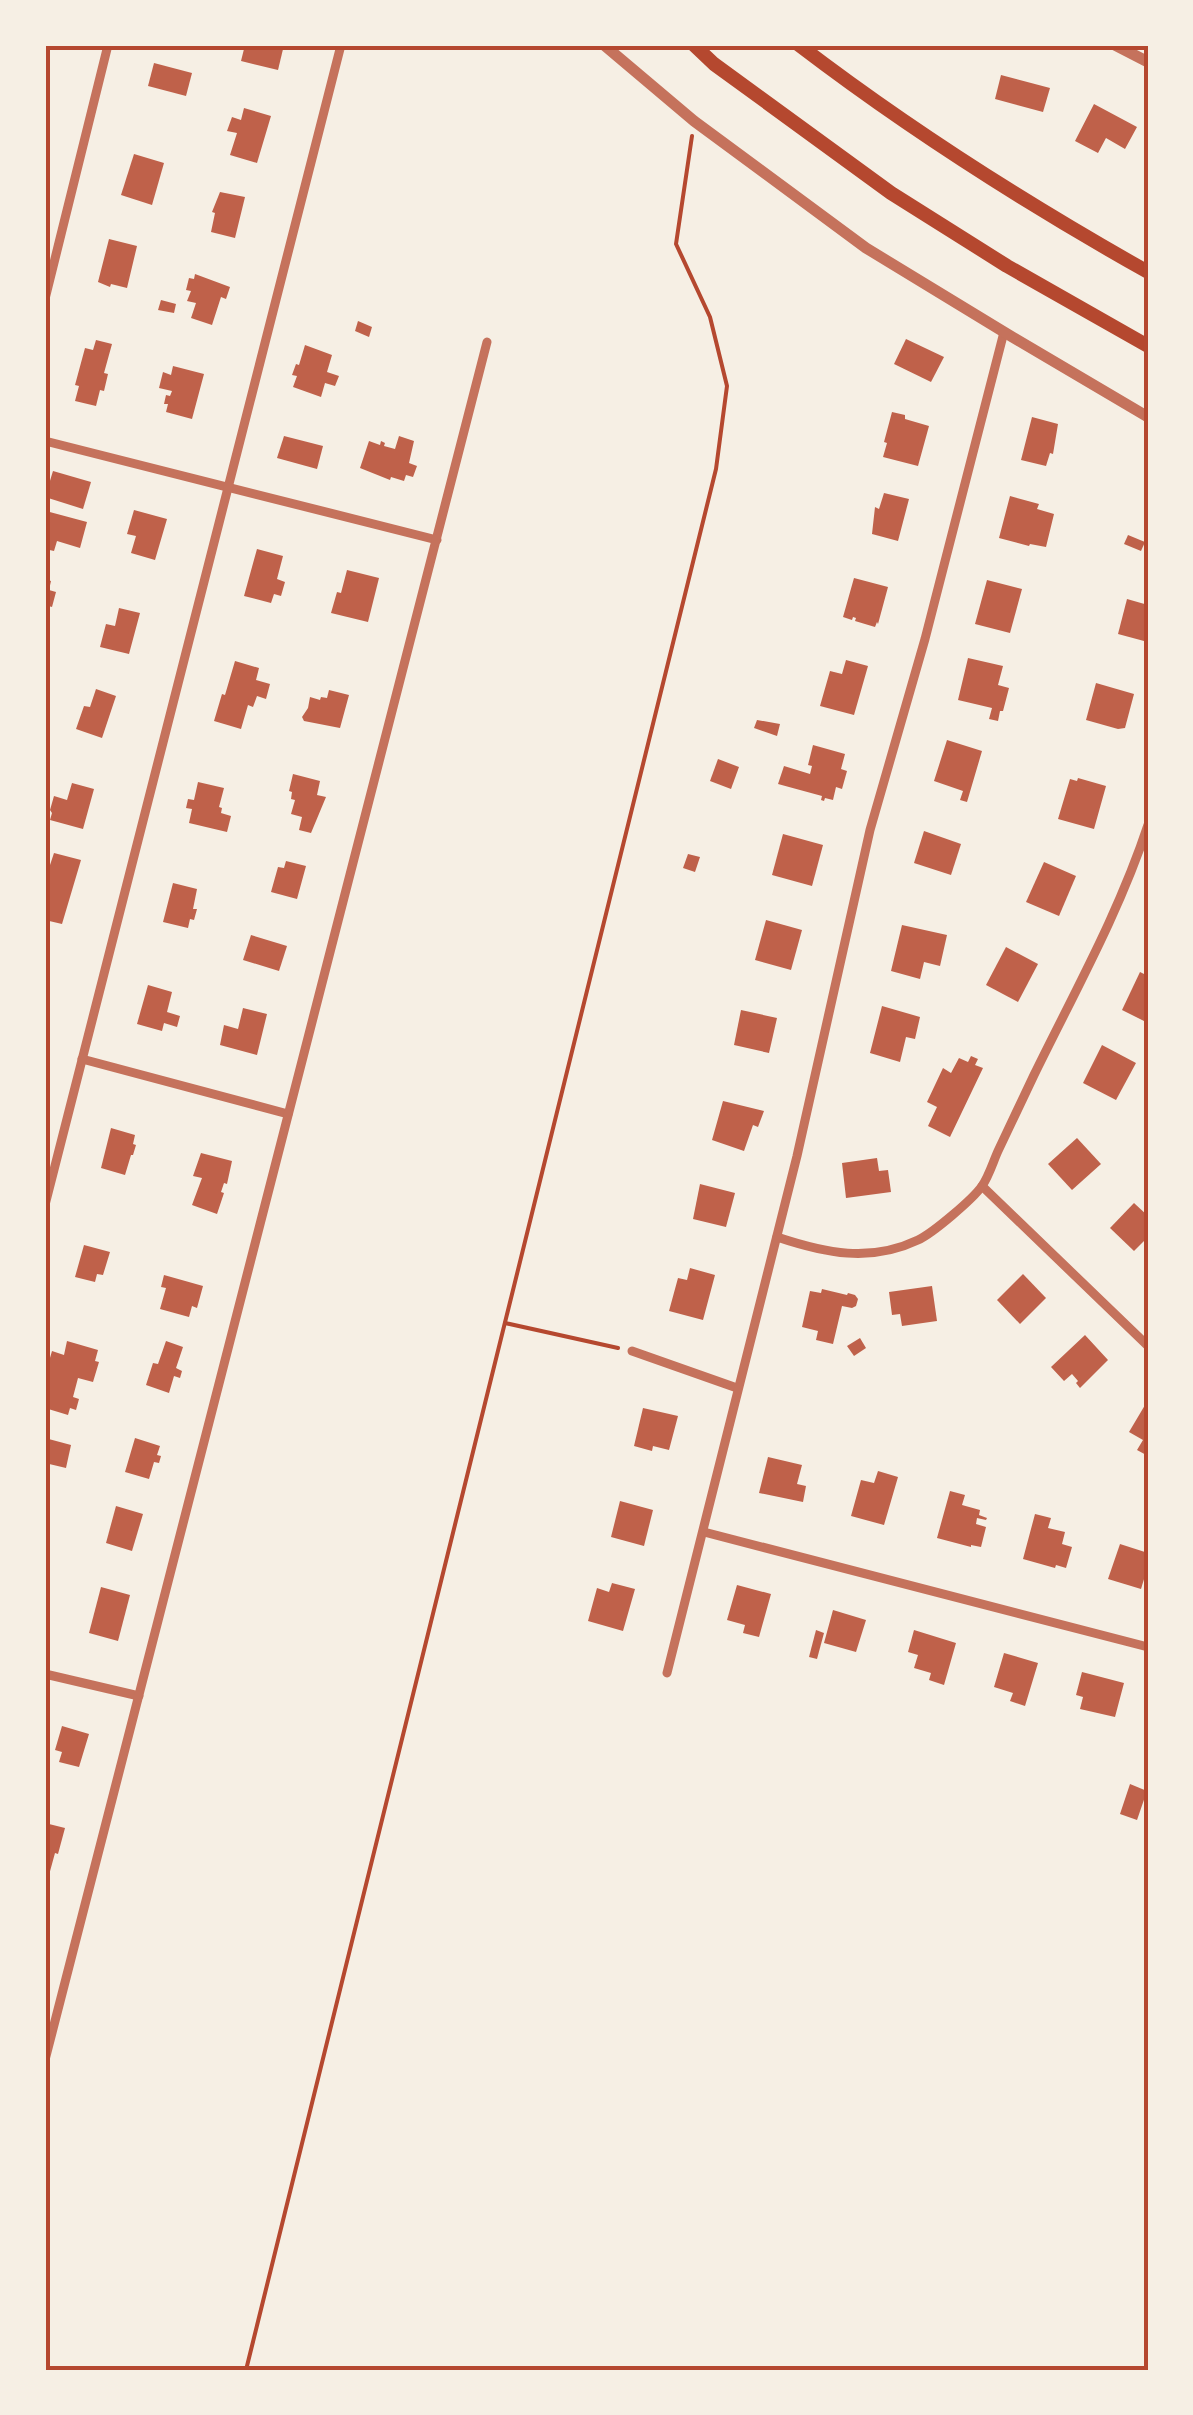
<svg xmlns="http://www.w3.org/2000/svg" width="1193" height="2415" font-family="Barlow,sans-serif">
<rect width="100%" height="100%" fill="#f6efe4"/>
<g fill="#bf614a">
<path d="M245,45H284L278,70L241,61Z"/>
<path d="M154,63L192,73L186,96L148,86Z"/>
<path d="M1001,75L1050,88L1043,112L995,99Z"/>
<path d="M1094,104L1137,127L1125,149L1106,138L1098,153L1075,141Z"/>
<path d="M244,108L271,116L257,163L230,155L237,133L227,131L232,117L241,120Z"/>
<path d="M134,154L164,163L152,205L121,195Z"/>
<path d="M220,192L245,197L235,238L211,232L215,213L212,212Z"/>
<path d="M109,239L137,246L127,288L111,284L110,287L98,282Z"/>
<path d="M195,274L230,287L226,299L221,297L212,325L191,318L196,303L187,301L191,291L186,290L189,278L194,279Z"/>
<path d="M161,300L176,304L174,313L158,310Z"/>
<path d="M358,321L372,327L369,337L355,331Z"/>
<path d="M906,339L944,357L931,382L894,364Z"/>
<path d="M96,340L112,344L104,373L108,374L104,391L100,390L96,406L75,401L79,386L75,385L85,348L93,350Z"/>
<path d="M305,345L332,355L327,372L339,376L335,386L325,383L321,397L293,387L297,376L292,375L296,364L299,365Z"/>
<path d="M173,366L204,374L192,419L166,412L168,404H164L166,395L170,396L172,391L159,388L163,372L171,375Z"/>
<path d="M892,412L905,415V419L929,426L918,466L883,457L887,443L884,442Z"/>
<path d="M1032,417L1058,424L1053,454L1050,453L1046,466L1021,460Z"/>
<path d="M284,436L323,446L317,469L277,458Z"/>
<path d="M399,436L414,441L409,463L417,466L413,477L406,475L404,481L391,477L390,480L360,468L369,441L380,445L381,441L385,443L384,446L395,449Z"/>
<path d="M53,471L91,482L83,509L45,497Z"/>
<path d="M884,493L909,499L898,541L872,534L875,507L879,509Z"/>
<path d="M1010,496L1039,504L1037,509L1054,514L1046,547L1030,544L1029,546L999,538Z"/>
<path d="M134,510L167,519L155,560L131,553L136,536L127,534Z"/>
<path d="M46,511L87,522L80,548L57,541L54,551L45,549Z"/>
<path d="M1128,535L1145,542L1141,551L1124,544Z"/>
<path d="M257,549L283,556L277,579L285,582L281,596L274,594L271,603L244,596Z"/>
<path d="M347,570L379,578L368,622L331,613L337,592L341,593Z"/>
<path d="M854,578L888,587L878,624L877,622L875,627L855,621L856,618L853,617L852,620L843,617Z"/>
<path d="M45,579L51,581L49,590L56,592L52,607L45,605Z"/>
<path d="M987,580L1022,589L1010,633L975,624Z"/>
<path d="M1127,599L1148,605V626L1144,641L1118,634Z"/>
<path d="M119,608L140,613L129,654L100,647L106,624L115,626Z"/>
<path d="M968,658L1003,666L998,685L1009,688L1003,711H1000L998,721L989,719L992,708L958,700Z"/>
<path d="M846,660L868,666L854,715L820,706L830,671L842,674Z"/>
<path d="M235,661L259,668L256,680L270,684L266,699L257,696L253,707L248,705L241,729L214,721L222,694L225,695Z"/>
<path d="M1096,683L1134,694L1125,728L1118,729L1086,720Z"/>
<path d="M96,689L116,696L102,738L76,729L84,706L90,707Z"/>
<path d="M329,690L349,695L340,728L304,721L302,717L308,708L310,697L320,700L321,697L327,698Z"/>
<path d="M757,720L780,724L777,736L754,728Z"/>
<path d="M947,740L982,751L967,802L960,800L963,791L934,781Z"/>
<path d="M813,745L845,754L841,769L847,771L842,789L836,787L833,800L825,798L824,801L821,800L822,796L778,784L784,766L810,774L812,766L808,765Z"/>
<path d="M718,759L739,767L731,789L710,781Z"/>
<path d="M293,774L320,781L317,795L326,797L311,833L299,830L302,817L291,814L295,800L291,799L292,792L289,791Z"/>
<path d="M1078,778L1106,786L1094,829L1058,819L1070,779L1077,781Z"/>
<path d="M198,782L224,788L219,807L222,808L221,813L231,816L227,832L189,823L192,809L186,808L188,799L194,800Z"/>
<path d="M72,783L94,789L83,829L50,820L52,813L50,810L54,796L67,800Z"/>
<path d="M924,831L961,844L951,875L914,863Z"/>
<path d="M783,834L823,845L812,886L772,875Z"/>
<path d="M54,853L81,860L62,924L45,920V873L47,874Z"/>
<path d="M688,854L700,857L695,872L683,868Z"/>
<path d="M286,861L306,866L297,899L271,892L278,867L284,868Z"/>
<path d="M1044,862L1076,876L1059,916L1026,902Z"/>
<path d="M173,883L197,889L193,909H197L194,920L190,919L188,928L163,922Z"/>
<path d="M766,920L802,930L791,970L755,960Z"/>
<path d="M902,925L947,935L940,966L924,962L920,979L891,971Z"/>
<path d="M251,935L287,946L279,971L243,960Z"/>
<path d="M1006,947L1038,964L1018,1002L986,985Z"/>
<path d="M1140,972L1148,976V1023L1122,1010Z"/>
<path d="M148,985L172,992L167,1012L180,1016L177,1027L164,1023L162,1031L137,1024Z"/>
<path d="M882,1006L920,1017L915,1039L906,1037L900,1062L870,1053Z"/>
<path d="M243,1008L267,1014L257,1055L220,1045L224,1025L238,1029Z"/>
<path d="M741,1010L777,1018L769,1053L734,1045Z"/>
<path d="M1102,1045L1136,1063L1116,1100L1083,1083Z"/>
<path d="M971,1056L978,1059L975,1065L983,1068L950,1137L928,1126L937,1107L927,1102L943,1068L951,1073L959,1058L968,1062Z"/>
<path d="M723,1101L764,1111L758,1127L753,1125L744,1151L712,1140Z"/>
<path d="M111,1128L135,1135L133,1144L136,1145L133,1155H131L125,1175L101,1168Z"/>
<path d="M1077,1138L1101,1164L1072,1190L1048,1164Z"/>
<path d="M201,1153L232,1161L227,1184L224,1183L221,1192L224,1193L217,1214L192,1205L202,1178L193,1176Z"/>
<path d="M877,1158L879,1171L888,1170L891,1192L846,1198L842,1163Z"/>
<path d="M700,1184L735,1193L726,1227L693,1219Z"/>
<path d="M1134,1203L1148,1216V1237L1134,1251L1110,1228Z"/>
<path d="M84,1245L110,1252L103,1275L97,1274L95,1282L75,1277Z"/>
<path d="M690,1268L715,1275L703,1320L669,1311L678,1278L687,1280Z"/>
<path d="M1023,1274L1046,1298L1020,1324L997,1300Z"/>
<path d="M164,1275L203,1286L197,1308L192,1306L189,1317L160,1309L166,1288L161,1287Z"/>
<path d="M932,1286L937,1321L902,1326L900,1314L892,1315L889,1292Z"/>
<path d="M822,1289L847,1295L848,1293L855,1295L858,1299L856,1306L852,1308L842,1306L833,1344L816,1340L818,1331L802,1327L810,1291L821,1293Z"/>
<path d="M1085,1335L1108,1360L1080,1388L1076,1383L1078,1381L1072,1374L1064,1381L1051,1367Z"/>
<path d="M860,1338L866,1348L854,1356L847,1346Z"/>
<path d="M67,1341L98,1350L95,1361L99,1362L93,1382L78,1378L73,1397L79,1399L76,1410L70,1408L68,1415L45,1408V1395L50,1378L45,1375L52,1351L64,1355Z"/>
<path d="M166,1341L183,1347L176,1368L182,1371L180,1378L174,1376L169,1393L146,1385L153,1363L158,1364Z"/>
<path d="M1148,1400V1456L1137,1450L1143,1440L1129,1432Z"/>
<path d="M643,1408L678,1416L669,1450L653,1446L652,1451L634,1446Z"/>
<path d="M45,1438L71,1445L66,1468L45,1463Z"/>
<path d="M135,1438L160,1446L157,1455L161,1456L159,1463L154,1462L149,1479L125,1472Z"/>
<path d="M768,1457L802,1465L797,1484L806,1486L803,1502L759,1493Z"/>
<path d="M878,1471L898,1477L884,1525L851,1516L861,1480L874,1483Z"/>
<path d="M950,1491L965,1495L962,1505L980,1510L979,1515L987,1518L986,1520L977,1518L976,1524L986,1527L981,1547L971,1545V1547L937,1538Z"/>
<path d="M620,1501L653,1510L644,1546L611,1537Z"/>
<path d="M116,1506L143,1514L132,1551L106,1543Z"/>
<path d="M1035,1514L1051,1518L1048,1528L1065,1532L1062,1544L1072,1547L1066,1568L1056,1565L1055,1568L1023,1559Z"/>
<path d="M1120,1544L1148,1553V1566L1141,1589L1108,1579Z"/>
<path d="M612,1583L635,1589L623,1631L588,1621L597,1588L609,1592Z"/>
<path d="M737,1585L771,1594L759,1637L743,1633L745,1625L727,1620Z"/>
<path d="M101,1587L130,1595L118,1641L89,1633Z"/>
<path d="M833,1610L866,1620L856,1652L824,1643Z"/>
<path d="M816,1630L824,1633L817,1659L809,1657Z"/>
<path d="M914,1630L956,1643L944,1685L929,1680L931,1673L914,1668L918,1655L908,1652Z"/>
<path d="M1004,1653L1038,1663L1025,1706L1010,1701L1013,1693L994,1687Z"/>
<path d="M1082,1672L1124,1683L1115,1717L1080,1709L1083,1697L1076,1695Z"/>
<path d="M62,1726L89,1734L79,1767L59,1762L62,1752L55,1750Z"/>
<path d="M1130,1784L1147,1791L1137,1820L1120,1814Z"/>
<path d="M45,1823L65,1828L58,1854L55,1853L46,1886Z"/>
</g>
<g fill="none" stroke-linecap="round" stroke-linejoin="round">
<g stroke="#b5482f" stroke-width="4">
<path d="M505,1323L618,1348"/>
<path d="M246,2370L716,469L727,386L710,317L676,244L692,136"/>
</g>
<g stroke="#c5725c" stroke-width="9">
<path d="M45,299L108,45"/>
<path d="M45,441L437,540"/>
<path d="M82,1059L288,1114"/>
<path d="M982,1186L1148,1346"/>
<path d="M45,1205L341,45"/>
<path d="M777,1237C825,1253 870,1263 918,1240C933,1233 973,1199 982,1186C989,1176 993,1162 998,1151C1010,1126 1022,1100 1034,1075C1074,993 1119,913 1148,825"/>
<path d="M632,1351L737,1388"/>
<path d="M704,1532L1148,1647"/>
<path d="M667,1673L797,1156L870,830L925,639L1004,332"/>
<path d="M45,1674L139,1696"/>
<path d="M45,2060L487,342"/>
</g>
<g stroke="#c5725c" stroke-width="11">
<path d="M604,45L694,121L866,248L1004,332L1148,417"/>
<path d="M1115,45L1148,62"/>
</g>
<g stroke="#b5482f" stroke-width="14">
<path d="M694,45L714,64L891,193L1007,266L1148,346"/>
<path d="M799,45C909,129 1027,204 1148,272"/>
</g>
</g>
<rect width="1193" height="2415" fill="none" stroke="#f6efe4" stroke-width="95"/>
<rect x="48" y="48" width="1098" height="2320" fill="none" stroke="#b5482f" stroke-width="4"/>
</svg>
